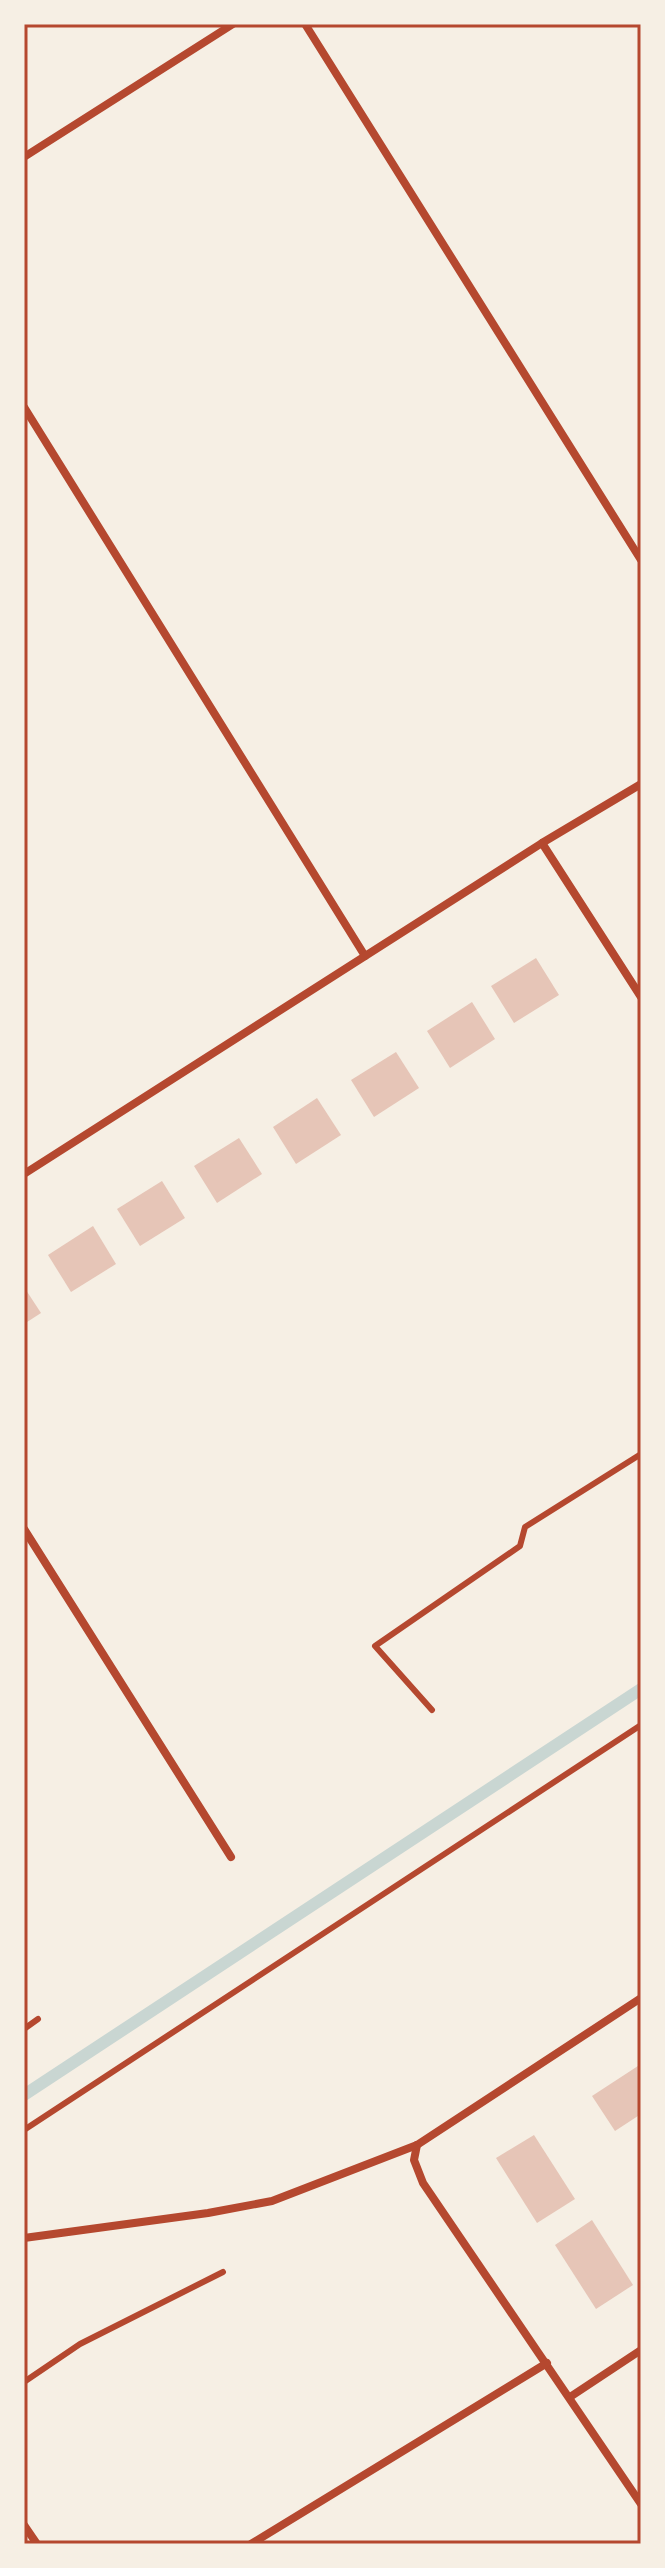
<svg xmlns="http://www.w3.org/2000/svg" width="665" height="2568" font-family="'Sofia Sans Condensed',sans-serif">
<rect width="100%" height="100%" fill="#f6efe4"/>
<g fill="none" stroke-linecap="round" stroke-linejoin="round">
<path stroke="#c9d6d2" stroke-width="12" d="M24,2095L641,1689"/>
</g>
<g fill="#e6c5b7">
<path d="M536,958L559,995L514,1023L491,986Z"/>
<path d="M472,1002L495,1039L450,1068L427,1031Z"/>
<path d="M396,1052L419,1088L374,1117L351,1080Z"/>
<path d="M317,1098L341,1135L296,1164L273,1127Z"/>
<path d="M239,1138L262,1174L217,1203L194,1166Z"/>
<path d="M162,1181L185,1218L140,1246L117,1209Z"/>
<path d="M93,1226L116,1264L71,1292L48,1255Z"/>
<path d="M24,1287L41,1313L24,1324Z"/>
<path d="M641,2064V2114L615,2131L592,2096Z"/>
<path d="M534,2135L575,2199L537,2223L496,2158Z"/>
<path d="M592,2220L633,2285L596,2309L555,2245Z"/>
</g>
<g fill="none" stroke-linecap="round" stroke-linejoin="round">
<g stroke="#b5482f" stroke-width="6">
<path d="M432,1710L375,1646L520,1546L525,1527L641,1454"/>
<path d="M24,2029L38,2019"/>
<path d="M24,2130L641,1725"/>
<path d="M24,2382L80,2344L223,2272"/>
</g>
<g stroke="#b5482f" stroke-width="8">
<path d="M305,24L641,560"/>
<path d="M24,157L233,24"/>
<path d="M24,407L365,956"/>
<path d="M542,843L641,997"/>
<path d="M24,1174L542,843L641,784"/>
<path d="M24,1529L231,1857"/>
<path d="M417,2145L414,2160L423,2183L641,2504"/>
<path d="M24,2238L208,2213L272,2201L417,2145L641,1998"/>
<path d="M570,2397L641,2350"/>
<path d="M24,2525L37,2544"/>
<path d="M251,2544L547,2363"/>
</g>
</g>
<rect width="665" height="2568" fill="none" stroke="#f6efe4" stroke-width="52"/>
<rect x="26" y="26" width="613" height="2516" fill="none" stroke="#b5482f" stroke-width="3"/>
</svg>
